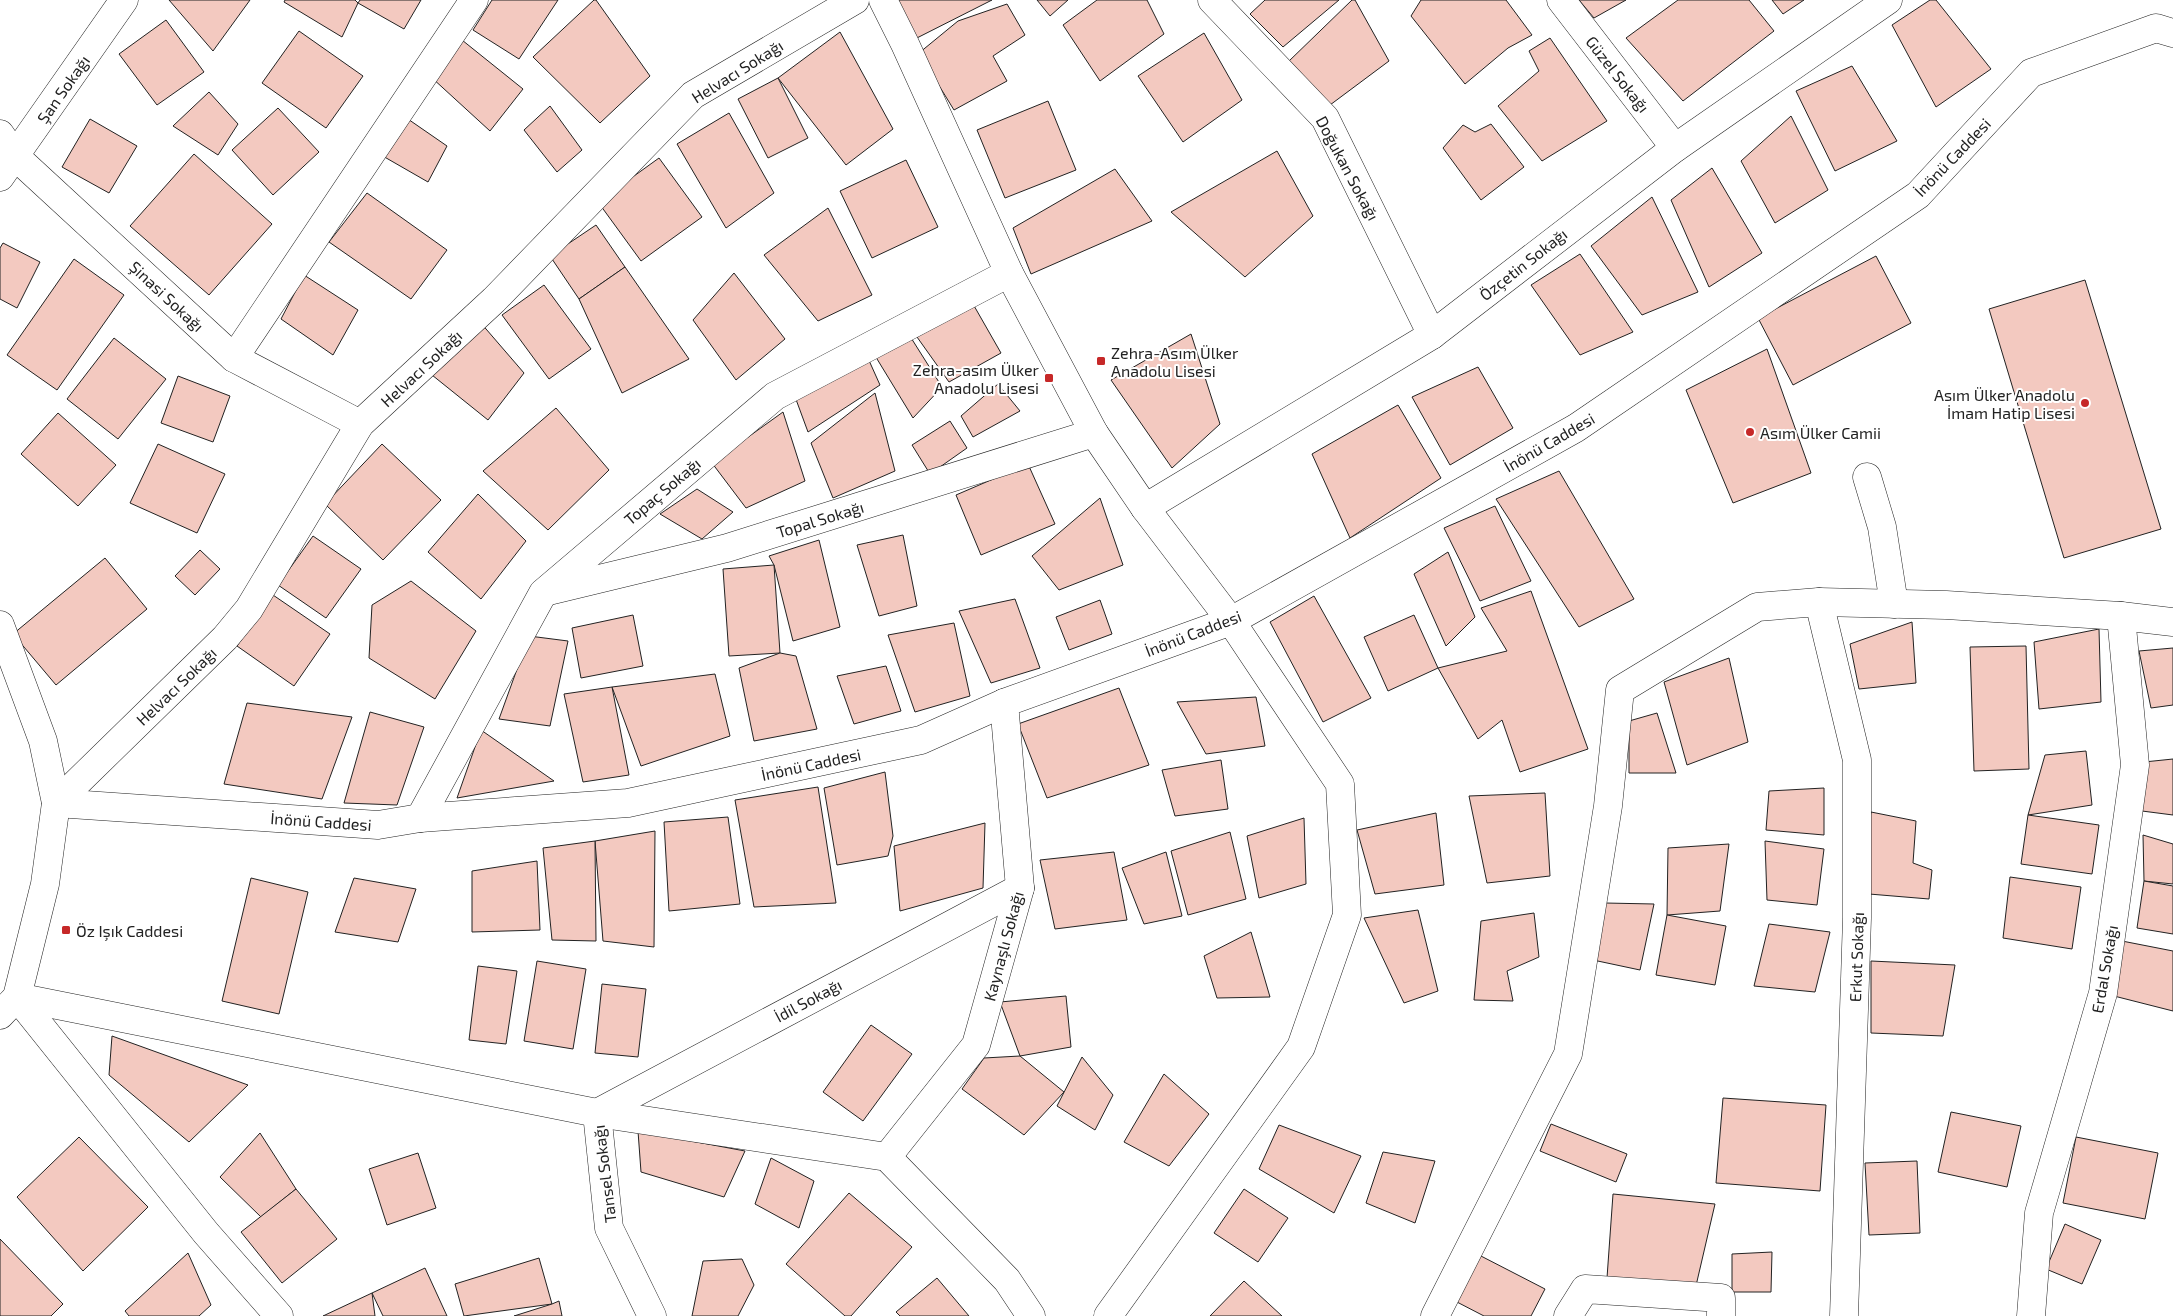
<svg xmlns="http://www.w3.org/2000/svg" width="2173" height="1316" font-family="'Exo 2',sans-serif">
<rect width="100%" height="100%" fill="#fff"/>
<g fill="#f3c9c0" stroke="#222">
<path d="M169,0H250L213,51Z"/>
<path d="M285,0H355L358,3L342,37L284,2Z"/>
<path d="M360,0H421L404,29L358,3Z"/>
<path d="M492,0H558L519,59L473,30Z"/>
<path d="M594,0H596L650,76L600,123L533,57Z"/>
<path d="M883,0H992L905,44Z"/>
<path d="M1037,0H1068L1050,16Z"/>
<path d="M1097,0H1147L1164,34L1100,81L1063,25Z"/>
<path d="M1265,0H1339L1283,47L1250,14Z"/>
<path d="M1352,0H1355L1389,61L1330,105L1288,62Z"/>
<path d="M1421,0H1506L1532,35L1508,48L1465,84L1411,16Z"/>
<path d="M1579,0H1626L1594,18Z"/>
<path d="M1678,0H1749L1774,31L1683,101L1626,38Z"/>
<path d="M1772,0H1804L1783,14Z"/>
<path d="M1930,0H1936L1991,69L1936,107L1892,25Z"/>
<path d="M1007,4L1025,35L993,56L1007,81L954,110L919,53L958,21Z"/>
<path d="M166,20L204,72L157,105L119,54Z"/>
<path d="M299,31L363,76L326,128L262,83Z"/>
<path d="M452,32L523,89L490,131L431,77Z"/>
<path d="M840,32L893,129L846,165L778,78Z"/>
<path d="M1204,33L1242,100L1183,142L1138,76Z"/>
<path d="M1550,38L1607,121L1542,161L1498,106L1539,71L1529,51Z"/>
<path d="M1852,66L1897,141L1835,171L1796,91Z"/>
<path d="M778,78L808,138L768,158L738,99Z"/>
<path d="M209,92L238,124L218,155L173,126Z"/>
<path d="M1048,101L1076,170L1005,198L977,130Z"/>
<path d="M550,106L582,150L557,172L524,130Z"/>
<path d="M278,108L319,152L273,195L232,150Z"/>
<path d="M729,113L774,193L726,228L677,144Z"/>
<path d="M1791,116L1828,190L1775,223L1741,161Z"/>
<path d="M405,117L447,146L428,182L381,155Z"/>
<path d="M90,119L137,146L109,193L62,167Z"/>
<path d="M1491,124L1524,167L1481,200L1443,148L1463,125L1475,132Z"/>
<path d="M1277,151L1313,216L1245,277L1171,212Z"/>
<path d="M194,154L272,224L209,295L130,226Z"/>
<path d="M659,158L702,217L641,261L598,202Z"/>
<path d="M906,160L938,227L872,258L840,191Z"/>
<path d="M1712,168L1762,253L1709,287L1671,200Z"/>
<path d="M1115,169L1152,221L1031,274L1013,228Z"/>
<path d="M367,193L447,250L411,299L329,242Z"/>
<path d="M1652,197L1698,292L1642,315L1591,246Z"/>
<path d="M828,208L872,295L818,321L764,255Z"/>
<path d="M596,225L625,267L579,299L550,256Z"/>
<path d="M3,243L40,262L17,308L0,299V248Z"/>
<path d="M1580,254L1633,332L1580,355L1531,285Z"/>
<path d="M1876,256L1911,323L1793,385L1758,318Z"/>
<path d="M74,259L124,295L57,390L7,355Z"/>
<path d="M625,267L689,359L622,393L579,299Z"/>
<path d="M734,273L785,339L736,380L693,320Z"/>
<path d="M304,275L358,310L333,355L281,319Z"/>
<path d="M2085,280L2161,529L2064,558L1989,309Z"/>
<path d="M544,285L591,349L549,379L502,315Z"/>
<path d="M973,304L1001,353L949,382L917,337Z"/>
<path d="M480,322L524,373L488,420L432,375Z"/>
<path d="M908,333L942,387L913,418L874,354Z"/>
<path d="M1191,334L1220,424L1172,468L1111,380Z"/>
<path d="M114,338L166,379L118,439L67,399Z"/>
<path d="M1767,349L1811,473L1733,503L1686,390Z"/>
<path d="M867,356L880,385L808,432L794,394Z"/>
<path d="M1478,367L1513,428L1450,465L1412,397Z"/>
<path d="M178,376L230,396L213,442L161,423Z"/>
<path d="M998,384L1020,411L973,437L961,416Z"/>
<path d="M875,393L895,471L833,498L811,443Z"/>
<path d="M1398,405L1441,478L1350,538L1312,454Z"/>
<path d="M556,408L609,470L548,530L483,471Z"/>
<path d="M783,412L805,481L746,508L712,463Z"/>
<path d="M58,413L116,465L78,506L21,454Z"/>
<path d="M950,421L967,448L930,474L912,445Z"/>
<path d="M158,444L225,474L197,533L130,503Z"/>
<path d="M382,444L441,500L383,560L325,504Z"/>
<path d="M1028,464L1055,524L981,555L956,495Z"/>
<path d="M1559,471L1634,599L1579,627L1496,499Z"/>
<path d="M697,489L733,512L702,539L660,514Z"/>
<path d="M478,494L526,541L481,599L428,552Z"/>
<path d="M1100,498L1123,565L1059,590L1032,556Z"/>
<path d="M1495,506L1531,581L1480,601L1444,528Z"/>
<path d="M903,535L917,606L879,616L857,545Z"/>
<path d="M313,536L361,569L326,618L278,585Z"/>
<path d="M819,540L840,627L793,641L774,565L769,556Z"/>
<path d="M200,550L220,569L195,595L175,576Z"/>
<path d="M1448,552L1475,617L1446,646L1414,574Z"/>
<path d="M105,558L147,609L56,685L13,634Z"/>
<path d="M774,565L780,653L729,656L723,569Z"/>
<path d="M411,581L476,631L435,699L369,658L372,605Z"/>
<path d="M1531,591L1588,749L1520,772L1502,720L1478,739L1438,668L1507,651L1481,608Z"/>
<path d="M273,595L330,634L294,686L237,646Z"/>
<path d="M1314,596L1371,698L1323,722L1270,622Z"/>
<path d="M1015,599L1040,668L991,683L959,611Z"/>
<path d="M1100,600L1112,634L1069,650L1056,617Z"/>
<path d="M633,615L643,666L581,678L572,628Z"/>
<path d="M1414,615L1438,668L1388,691L1364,637Z"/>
<path d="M1912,622L1916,683L1859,689L1850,644Z"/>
<path d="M954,623L970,696L915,712L888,635Z"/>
<path d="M2099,629L2101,702L2039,709L2034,642Z"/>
<path d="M529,636L568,641L550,726L499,719Z"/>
<path d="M2026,646L2029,769L1974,771L1970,647Z"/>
<path d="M2173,648V705L2151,708L2139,651Z"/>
<path d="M780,653L796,656L817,729L754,741L739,668Z"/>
<path d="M1729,658L1748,742L1687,765L1664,682Z"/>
<path d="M886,666L901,711L854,724L837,676Z"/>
<path d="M715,674L730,736L641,766L612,687Z"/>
<path d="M612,687L629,775L583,782L564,694Z"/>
<path d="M1119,688L1149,765L1047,798L1018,724Z"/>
<path d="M1256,697L1265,746L1206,754L1177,702Z"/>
<path d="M247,703L352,717L322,799L224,784Z"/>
<path d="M370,712L424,727L397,805L344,803Z"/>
<path d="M1657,713L1676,773H1629V721Z"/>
<path d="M481,730L554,781L457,798Z"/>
<path d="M2086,751L2092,805L2028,815L2045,755Z"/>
<path d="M2173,759V815L2142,811L2144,762Z"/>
<path d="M1221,760L1228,809L1175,816L1162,770Z"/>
<path d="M885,772L893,836L888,856L837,865L824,788Z"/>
<path d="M818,787L836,903L754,907L735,800Z"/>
<path d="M1824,788V835L1766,830L1769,791Z"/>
<path d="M1545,793L1550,876L1487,883L1469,796Z"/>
<path d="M1871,812L1916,821L1913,863L1932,870L1929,899L1857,893Z"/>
<path d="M1436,813L1444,885L1375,894L1357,830Z"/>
<path d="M2028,815L2099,825L2092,874L2021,864Z"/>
<path d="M728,817L740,904L669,911L664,822Z"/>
<path d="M1304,818L1306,884L1259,898L1247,836Z"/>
<path d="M985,823L983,888L900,911L894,846Z"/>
<path d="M655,831L654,947L603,941L595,841Z"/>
<path d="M1230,832L1246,899L1188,915L1171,851Z"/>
<path d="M2143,835L2173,844V884L2144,881Z"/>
<path d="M595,841L596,941L552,940L543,848Z"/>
<path d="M1765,841L1824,849L1817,905L1767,900Z"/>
<path d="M1729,844L1720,911L1667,915L1668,848Z"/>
<path d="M1114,852L1127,920L1055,929L1040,860Z"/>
<path d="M1166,852L1182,916L1144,924L1122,868Z"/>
<path d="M537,861L540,930L472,932V871Z"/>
<path d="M2010,877L2081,887L2072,949L2003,938Z"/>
<path d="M251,878L308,892L279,1014L222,1001Z"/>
<path d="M354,878L416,889L398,942L335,932Z"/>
<path d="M2144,881L2173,886V934L2137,928Z"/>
<path d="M1605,903L1654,904L1640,970L1593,960Z"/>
<path d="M1418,910L1438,991L1404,1003L1364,918Z"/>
<path d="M1534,913L1539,957L1507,971L1513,1001L1474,1000L1481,921Z"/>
<path d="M1667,915L1726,926L1715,985L1656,975Z"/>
<path d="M1769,924L1830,932L1815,992L1754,986Z"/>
<path d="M1251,932L1270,997L1217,998L1204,956Z"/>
<path d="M2122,941L2173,951V1011L2114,996Z"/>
<path d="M537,961L586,969L573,1049L524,1041Z"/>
<path d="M1871,961L1955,965L1943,1036L1871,1033Z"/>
<path d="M478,966L517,971L506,1044L469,1040Z"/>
<path d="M602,984L646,989L638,1057L595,1053Z"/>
<path d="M1066,996L1071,1047L1020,1056L1000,1002Z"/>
<path d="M871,1025L912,1054L863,1121L823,1092Z"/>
<path d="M112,1036L248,1085L189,1142L109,1075Z"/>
<path d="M1020,1056L1064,1092L1024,1135L962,1089L984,1058Z"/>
<path d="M1082,1057L1113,1095L1095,1130L1057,1106Z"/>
<path d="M1164,1074L1209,1114L1169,1166L1124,1142Z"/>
<path d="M1723,1098L1826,1105L1820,1191L1716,1183Z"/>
<path d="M1951,1112L2021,1126L2007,1187L1938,1172Z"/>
<path d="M1551,1124L1627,1154L1616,1182L1540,1151Z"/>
<path d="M1279,1125L1361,1156L1334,1213L1259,1169Z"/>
<path d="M638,1131L745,1151L724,1197L641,1172Z"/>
<path d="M260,1133L296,1189L261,1217L220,1177Z"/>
<path d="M79,1137L148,1207L83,1271L17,1197Z"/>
<path d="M2076,1137L2158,1153L2145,1219L2063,1203Z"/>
<path d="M1383,1152L1435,1161L1415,1223L1366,1203Z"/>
<path d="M418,1153L436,1208L387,1225L369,1169Z"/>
<path d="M771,1158L814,1181L799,1228L755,1204Z"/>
<path d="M1917,1161L1920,1233L1869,1235L1865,1163Z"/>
<path d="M296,1189L337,1239L282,1283L241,1232Z"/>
<path d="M1244,1189L1288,1218L1258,1262L1214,1233Z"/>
<path d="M849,1193L912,1247L851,1316H845L786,1264Z"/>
<path d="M1613,1194L1715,1204L1695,1290L1607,1278Z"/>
<path d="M2065,1224L2101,1240L2082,1284L2046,1269Z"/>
<path d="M0,1239L63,1304L51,1316H0Z"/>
<path d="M1772,1252L1771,1292H1732V1254Z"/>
<path d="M188,1253L211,1305L199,1316H129L125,1311Z"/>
<path d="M1479,1255L1545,1289L1531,1316H1484L1455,1301Z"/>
<path d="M539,1258L552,1304L464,1316L455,1284Z"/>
<path d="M742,1259L754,1285L738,1316H692L703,1261Z"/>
<path d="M425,1268L447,1316H383L372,1293Z"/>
<path d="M937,1278L969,1316H900L896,1312Z"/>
<path d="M1244,1281L1282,1316H1210Z"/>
<path d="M372,1293L375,1316H323Z"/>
<path d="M559,1301L562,1316H514L552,1304Z"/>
</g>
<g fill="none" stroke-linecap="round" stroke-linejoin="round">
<defs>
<g id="minor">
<path d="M883,0L905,44L1009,273L1094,433L1145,508L1231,621L1340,784L1347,915L1301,1047L1108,1316"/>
<path d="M1212,0L1325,118L1432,335"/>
<path d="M1561,0L1675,148"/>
<path d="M0,134L16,157L234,358L360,424"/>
<path d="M0,177L124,0"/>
<path d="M234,358L474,0"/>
<path d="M1867,477L1882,527L1894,604"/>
<path d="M1145,508L1432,335L1675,148L1888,0"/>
<path d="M549,591L727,548L1094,433"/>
<path d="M1819,602L1857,760V918L1844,1316"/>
<path d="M56,803L378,825L420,818L628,803L921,740L1004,703L1231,621L1576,428L1918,195L2031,73L2156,28L2173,33"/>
<path d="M56,803L225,638L249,609L360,424L494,300L693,95L855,0"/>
<path d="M420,818L543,593L775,396L1009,273"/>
<path d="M17,997L597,1113L887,1157L1007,1280L1031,1316"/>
<path d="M17,997L206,1233L279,1316"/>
<path d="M887,1157L976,1045L1020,888L1004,703"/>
<path d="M652,1316L609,1228L597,1113L1020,888"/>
<path d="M1435,1316L1568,1054L1608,806L1620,690L1757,607L1819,602L1946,605L2121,616L2173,622"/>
<path d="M1568,1316L1585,1289L1721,1298V1316"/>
<path d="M2031,1316L2039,1213L2103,993L2135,765L2121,616"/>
</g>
<path id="tertiary" d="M0,625L43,741L56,803L45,884L17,997L0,1015"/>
</defs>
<use href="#minor" stroke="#222" stroke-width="29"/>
<use href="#tertiary" stroke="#222" stroke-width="29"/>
<use href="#minor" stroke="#fff" stroke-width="28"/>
<use href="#tertiary" stroke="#fff" stroke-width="28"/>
</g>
<g fill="#c62828" stroke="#fff" stroke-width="2">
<rect x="1096" y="356" width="10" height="10" rx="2.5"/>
<rect x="1044" y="373" width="10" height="10" rx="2.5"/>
<circle cx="2085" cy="403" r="5"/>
<circle cx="1750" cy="432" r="5"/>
<rect x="61" y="925" width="10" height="10" rx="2.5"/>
</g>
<g text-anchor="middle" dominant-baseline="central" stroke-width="4" stroke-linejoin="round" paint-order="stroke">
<g font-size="16" fill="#222" stroke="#fff">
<text transform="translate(737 71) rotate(-32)">Helvacı Sokağı</text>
<text transform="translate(1618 74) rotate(52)">Güzel Sokağı</text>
<text transform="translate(63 89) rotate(-55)">Şan Sokağı</text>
<text transform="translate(1952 157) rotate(-46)">İnönü Caddesi</text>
<text transform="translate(1348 168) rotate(62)">Doğukan Sokağı</text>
<text transform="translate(1523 264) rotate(-38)">Özçetin Sokağı</text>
<text transform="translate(167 296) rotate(43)">Şinasi Sokağı</text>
<text transform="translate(421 368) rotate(-43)">Helvacı Sokağı</text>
<text transform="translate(1549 442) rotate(-30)">İnönü Caddesi</text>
<text transform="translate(662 491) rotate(-40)">Topaç Sokağı</text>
<text transform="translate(820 519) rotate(-17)">Topal Sokağı</text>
<text transform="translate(1193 633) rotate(-21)">İnönü Caddesi</text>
<text transform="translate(176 686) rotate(-44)">Helvacı Sokağı</text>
<text transform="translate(811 764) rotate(-12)">İnönü Caddesi</text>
<text transform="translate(321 821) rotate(4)">İnönü Caddesi</text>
<text transform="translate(1003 946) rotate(-75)">Kaynaşlı Sokağı</text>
<text transform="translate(1856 957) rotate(-88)">Erkut Sokağı</text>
<text transform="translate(2104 969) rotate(-80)">Erdal Sokağı</text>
<text transform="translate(808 1000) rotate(-28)">İdil Sokağı</text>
<text transform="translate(604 1174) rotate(-97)">Tansel Sokağı</text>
</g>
<g font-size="16" fill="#222" stroke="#fff" text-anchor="start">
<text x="1111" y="352">Zehra-Asım Ülker<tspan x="1111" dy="18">Anadolu Lisesi</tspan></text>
<text x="1039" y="369" text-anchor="end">Zehra-asım Ülker<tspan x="1039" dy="18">Anadolu Lisesi</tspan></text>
<text x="2075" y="394" text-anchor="end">Asım Ülker Anadolu<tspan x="2075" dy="18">İmam Hatip Lisesi</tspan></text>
<text x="1760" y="432">Asım Ülker Camii</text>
<text x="76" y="930">Öz Işık Caddesi</text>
</g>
</g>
</svg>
